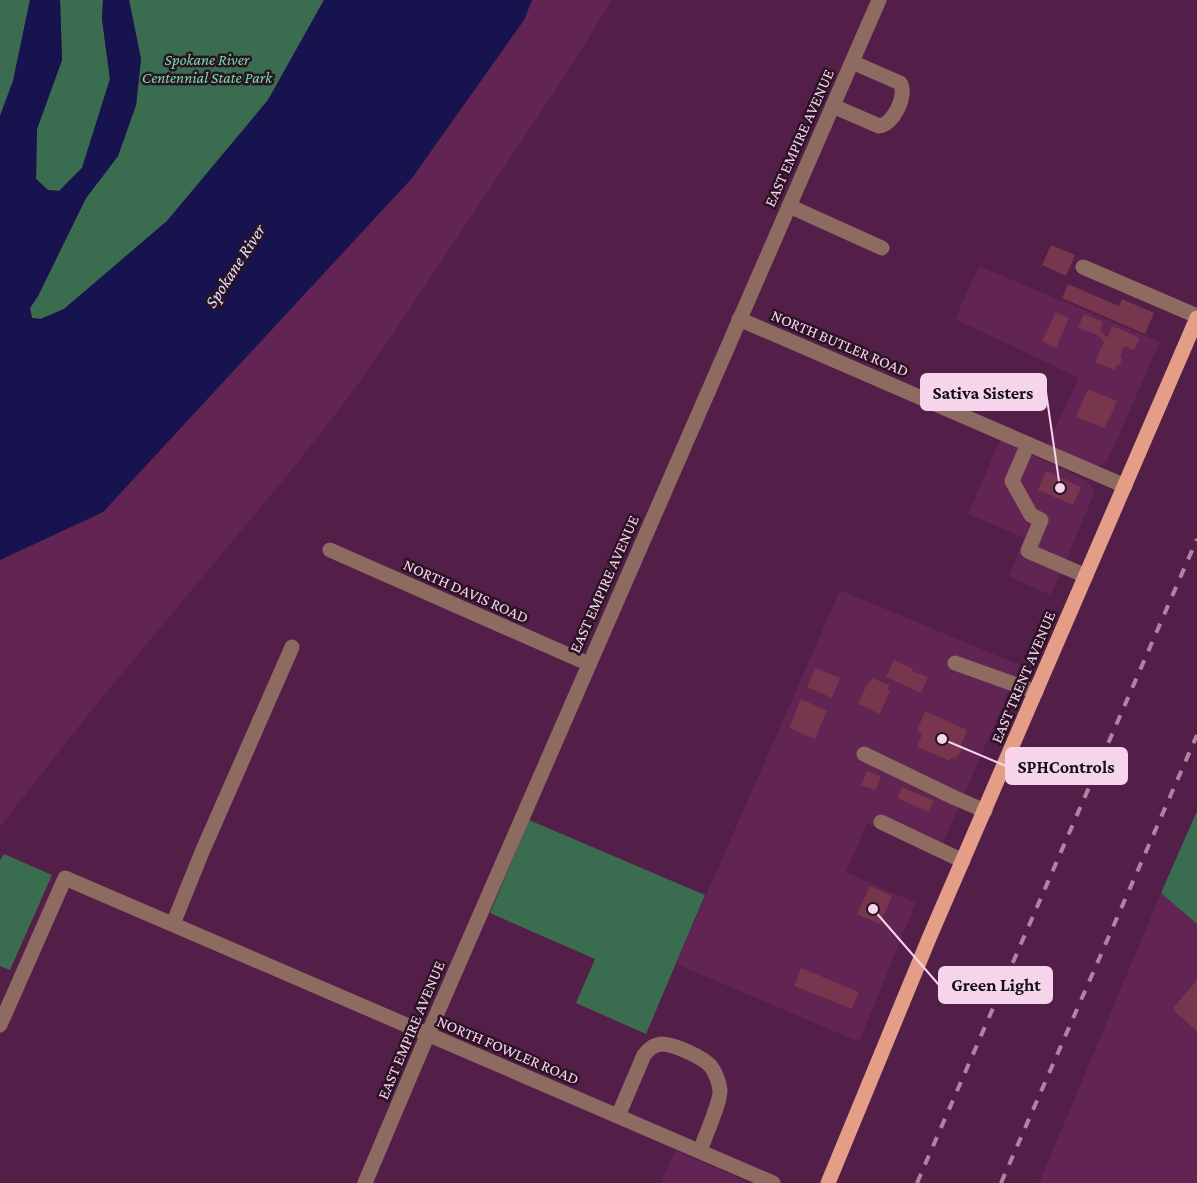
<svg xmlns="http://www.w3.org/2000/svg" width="1197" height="1183" font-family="'Crimson Pro',serif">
<rect width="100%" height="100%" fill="#531e47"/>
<g fill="#612453">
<path d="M532,0H612L561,82L381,352L342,406L290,472L95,706L0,827V560L103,512L412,178L524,20Z"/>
<path d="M979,266L1160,342L1108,460L1102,465L1096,466L1047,445L1079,378L955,319Z"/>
<path d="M1000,440L1087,481L1093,488L1094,494L1051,595L1009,577L1024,538L968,514Z"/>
<path d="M840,590L1020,665L938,855L867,824L846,872L916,903L859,1042L676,964Z"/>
<path d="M1161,893L1197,924V1183H1039Z"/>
<path d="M675,1150L749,1183H661Z"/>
</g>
<g fill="#3a6c50">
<path d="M0,0H30L13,81L0,116Z"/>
<path d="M60,0H103L102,19L110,79L82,168L59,191L48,190L36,179L37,129L62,60Z"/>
<path d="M129,0H324L268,100L167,221L64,309L40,319L32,318L30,308L38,296L86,198L118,156L136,105L141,59Z"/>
<path d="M1197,811V924L1161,893Z"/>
<path d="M529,820L705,895L646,1034L576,1003L595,959L490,913Z"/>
<path d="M4,854L52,875L10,970L0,966V860Z"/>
</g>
<path fill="#17134f" d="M30,0H60L62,60L37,129L36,179L48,190L59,191L82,168L110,79L102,19L103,0H129L141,59L136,105L118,156L86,198L38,296L30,308L32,318L41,319L64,309L167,221L268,100L324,0H532L524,20L412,178L103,512L0,560V116L13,81Z"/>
<g fill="#77354e">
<path d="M1051,245L1075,255L1066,276L1042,265Z"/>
<path d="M1068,284L1119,306L1122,299L1154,313L1145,334L1062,298Z"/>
<path d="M1056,312L1069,318L1056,348L1042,341Z"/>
<path d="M1084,314L1103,322L1100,330L1107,338L1113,326L1140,338L1134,350L1124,346L1120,358L1122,359L1119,366L1117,364L1114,370L1095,362L1104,342L1098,335L1078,328Z"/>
<path d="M1088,389L1117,401L1108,422L1107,421L1104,428L1076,417Z"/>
<path d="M1046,471L1081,487L1073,505L1038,490Z"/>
<path d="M894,660L913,669L912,671L928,677L921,693L886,677Z"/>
<path d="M815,668L840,678L832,698L807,687Z"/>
<path d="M872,678L889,685L887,690L890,691L880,714L858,704L868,682L869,683Z"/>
<path d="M801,699L827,711L815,739L789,728Z"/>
<path d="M925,711L967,730L961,745V752L956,757L951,758L950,761L917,747L922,734L917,731Z"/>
<path d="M867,771L881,777L875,790L861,785Z"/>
<path d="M902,787L934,801L929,812L897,798Z"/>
<path d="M870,886L892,896L880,924L857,914Z"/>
<path d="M801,968L859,992L852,1009L794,986Z"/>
<path d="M1197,980V1031L1175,1012L1176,1011L1173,1008Z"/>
</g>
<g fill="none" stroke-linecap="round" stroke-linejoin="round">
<g stroke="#8e6b60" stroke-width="15">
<path d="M833,106L879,126C893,125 908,95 900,83L852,62"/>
<path d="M789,206L882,248"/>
<path d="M1083,267L1197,316"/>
<path d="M739,319L1125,486"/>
<path d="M1028,444L1012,481L1031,515L1041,520L1028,551L1086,576"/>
<path d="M330,550L589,664"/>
<path d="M955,663L1036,692"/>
<path d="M864,754L953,797L985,811"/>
<path d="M881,822L963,861"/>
<path d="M173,924L202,852L292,647"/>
<path d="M0,1025L65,878L773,1183"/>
<path d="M618,1116L644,1055C649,1049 654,1044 663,1044C675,1045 706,1058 712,1068C716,1074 719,1083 720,1090C721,1101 704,1139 700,1151"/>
<path d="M365,1183L428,1034L879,0"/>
</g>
<path stroke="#e49e88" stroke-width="15" d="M828,1183L930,936L1197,318"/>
<g stroke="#ae84a3" stroke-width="4" stroke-dasharray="10 10" stroke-linecap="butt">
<path d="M917,1183L1197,539"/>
<path d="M1001,1183L1197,735"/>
</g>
</g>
<g text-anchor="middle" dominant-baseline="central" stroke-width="5" stroke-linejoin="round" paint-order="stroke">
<g font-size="16" font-style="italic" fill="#6fdfa2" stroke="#2b1325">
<text x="207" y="59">Spokane River<tspan x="207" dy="18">Centennial State Park</tspan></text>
</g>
<g font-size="16" fill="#f6d4eb" stroke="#2b1325">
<text transform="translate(799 138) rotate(-66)">EAST EMPIRE AVENUE</text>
<text transform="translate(840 343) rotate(23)">NORTH BUTLER ROAD</text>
<text transform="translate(604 584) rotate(-66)">EAST EMPIRE AVENUE</text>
<text transform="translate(466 591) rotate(24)">NORTH DAVIS ROAD</text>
<text transform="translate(1023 677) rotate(-67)">EAST TRENT AVENUE</text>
<text transform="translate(411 1030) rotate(-67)">EAST EMPIRE AVENUE</text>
<text transform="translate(508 1050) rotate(23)">NORTH FOWLER ROAD</text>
</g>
<g font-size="18" font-style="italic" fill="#dfe3f7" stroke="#2b1325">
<text transform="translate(235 266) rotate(-57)">Spokane River</text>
</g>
</g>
<path fill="none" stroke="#f6d4eb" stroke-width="2" d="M1060 488L1046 392M942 739L1006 766M873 909L939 985"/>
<g fill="#f6d4eb" stroke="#2b1325" stroke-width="2">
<circle cx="1060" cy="488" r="6"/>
<circle cx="942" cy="739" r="6"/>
<circle cx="873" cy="909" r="6"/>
</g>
<g fill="#f6d4eb" stroke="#f6d4eb" stroke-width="2">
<rect x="921" y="374" width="125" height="36" rx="6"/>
<rect x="1006" y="748" width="121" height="36" rx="6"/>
<rect x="939" y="967" width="113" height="36" rx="6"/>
</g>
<g font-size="18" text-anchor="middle" font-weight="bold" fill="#111">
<text x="983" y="399">Sativa Sisters</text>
<text x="1066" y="773">SPHControls</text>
<text x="996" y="991">Green Light</text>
</g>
</svg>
